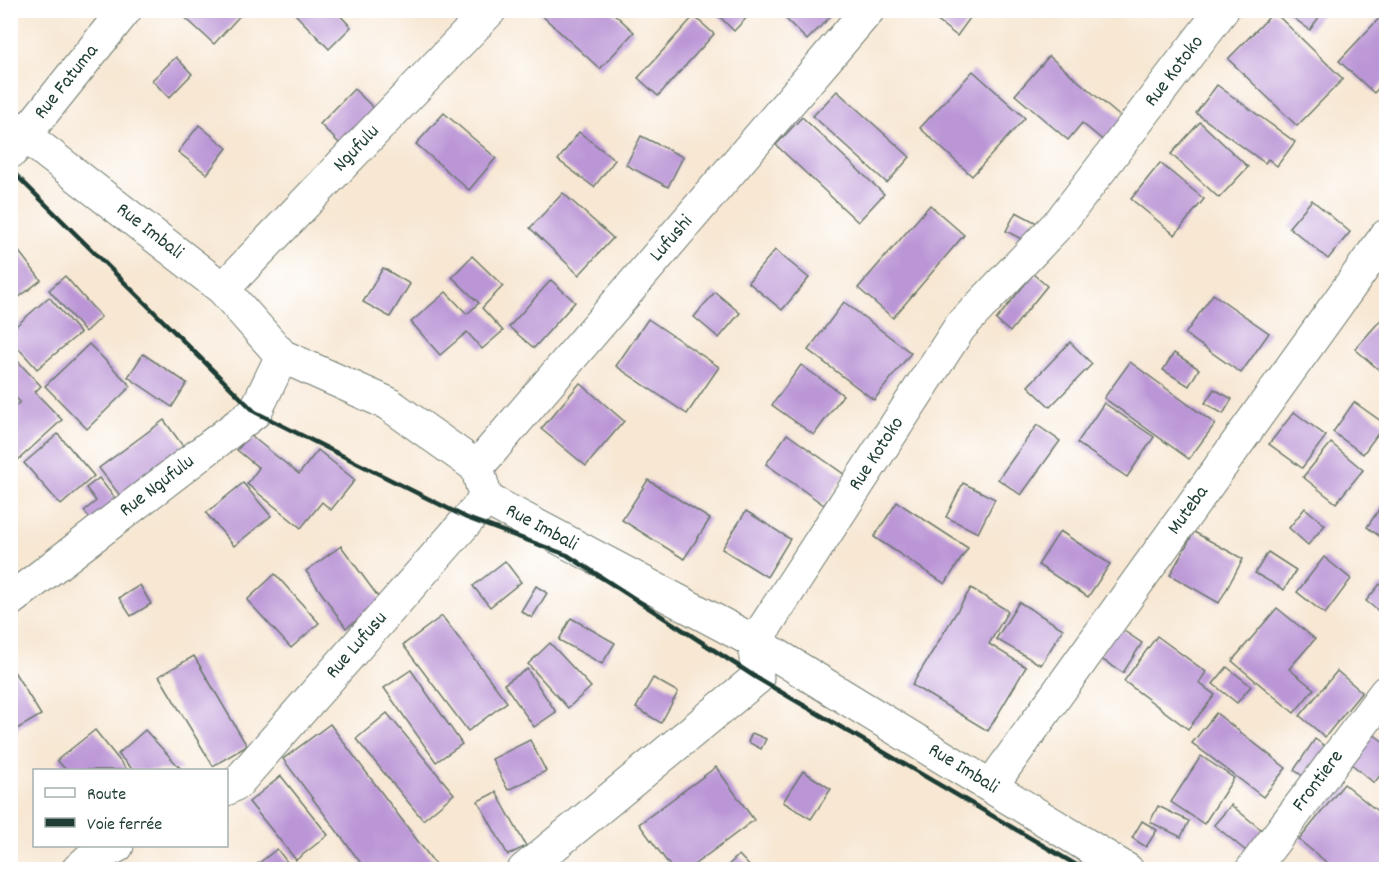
<svg xmlns="http://www.w3.org/2000/svg" width="1397" height="880" font-family="Dekko,sans-serif">
<rect width="100%" height="100%" fill="#fff"/>
<filter id="ink" filterUnits="userSpaceOnUse"><feTurbulence type="fractalNoise" baseFrequency=".0167" numOctaves="2"/><feDisplacementMap in="SourceGraphic" scale="12" xChannelSelector="R" yChannelSelector="G"/><feConvolveMatrix kernelMatrix="1 2 1 2 8 2 1 2 1" color-interpolation-filters="sRGB"/></filter>
<filter id="wash" filterUnits="userSpaceOnUse"><feTurbulence type="fractalNoise" baseFrequency=".008" numOctaves="4" result="noise"/><feDisplacementMap in="SourceGraphic" scale="24" xChannelSelector="R" yChannelSelector="G"/><feGaussianBlur stdDeviation="1.35" result="paint"/><feColorMatrix in="noise" values="0 0 0 0 0 0 0 0 0 0 0 0 0 0 0 0 0 1.4 0 .05"/><feComposite in="paint" operator="in"/></filter>
<g filter="url(#wash)">
<rect width="100%" height="100%" fill="#f7e7d3"/>
<g id="blocks">
<g fill="#bb96d6">
<path d="M177,10H245L214,44Z"/>
<path d="M301,10H335L351,27L329,49L296,15Z"/>
<path d="M536,10H610L634,32L600,69Z"/>
<path d="M713,10H754L734,31Z"/>
<path d="M777,10H837L807,40Z"/>
<path d="M942,10H960L970,18L957,36L935,19Z"/>
<path d="M1283,10H1324L1310,30Z"/>
<path d="M1386,11V80L1374,93L1339,61Z"/>
<path d="M1274,12L1343,79L1297,126L1228,59Z"/>
<path d="M694,16L714,34L658,96L638,78Z"/>
<path d="M1049,56L1130,125L1111,147L1082,123L1068,140L1015,95Z"/>
<path d="M176,57L192,74L169,98L152,80Z"/>
<path d="M973,71L1025,118L972,176L920,128Z"/>
<path d="M1217,85L1295,142L1277,166L1268,159L1265,163L1196,113Z"/>
<path d="M354,89L378,112L343,147L320,124Z"/>
<path d="M837,91L910,157L887,183L813,116Z"/>
<path d="M444,113L496,158L469,190L416,144Z"/>
<path d="M802,117L884,194L858,222L776,145Z"/>
<path d="M1200,122L1248,167L1219,198L1171,154Z"/>
<path d="M199,125L227,148L207,174L178,152Z"/>
<path d="M579,132L615,160L594,187L558,160Z"/>
<path d="M641,136L683,157L668,187L626,165Z"/>
<path d="M1160,163L1204,199L1175,235L1131,199Z"/>
<path d="M563,193L613,238L579,275L530,228Z"/>
<path d="M1312,200L1350,232L1328,259L1289,227Z"/>
<path d="M930,205L964,235L893,318L858,288Z"/>
<path d="M1016,212L1039,224L1029,243L1006,231Z"/>
<path d="M10,240L41,280L14,301L10,297Z"/>
<path d="M775,250L809,278L782,310L748,282Z"/>
<path d="M472,256L503,286L482,308L503,331L482,349L467,332L440,355L411,322L446,292L467,314L479,303L452,277Z"/>
<path d="M383,268L410,284L390,317L363,302Z"/>
<path d="M1033,274L1047,286L1010,332L996,320Z"/>
<path d="M65,276L101,317L85,332L49,290Z"/>
<path d="M551,280L575,302L534,348L509,327Z"/>
<path d="M715,292L740,313L719,338L694,317Z"/>
<path d="M1213,294L1269,333L1241,373L1185,334Z"/>
<path d="M49,297L80,333L37,369L10,339V331Z"/>
<path d="M844,302L911,353L874,400L808,350Z"/>
<path d="M1386,314V376L1355,349Z"/>
<path d="M648,319L719,367L687,414L616,366Z"/>
<path d="M1070,342L1092,364L1050,407L1028,386Z"/>
<path d="M89,344L131,386L87,429L45,386Z"/>
<path d="M10,353L41,386L35,392L62,420L17,461L10,454V411L20,402L10,392Z"/>
<path d="M1174,353L1199,369L1189,386L1163,370Z"/>
<path d="M143,354L187,383L172,407L128,377Z"/>
<path d="M1130,362L1215,424L1189,459L1104,398Z"/>
<path d="M801,365L843,395L814,435L772,405Z"/>
<path d="M580,383L624,421L586,466L541,429Z"/>
<path d="M1214,389L1232,399L1223,414L1205,403Z"/>
<path d="M1354,402L1385,424L1363,454L1333,432Z"/>
<path d="M1104,403L1154,437L1127,477L1077,443Z"/>
<path d="M1294,412L1326,436L1302,468L1269,444Z"/>
<path d="M164,420L188,453L124,501L99,468Z"/>
<path d="M1037,425L1060,441L1021,495L998,479Z"/>
<path d="M58,434L94,476L61,505L24,463Z"/>
<path d="M787,434L845,475L824,505L766,464Z"/>
<path d="M250,435L299,474L318,450L355,480L331,510L322,502L301,528L247,484L259,468L237,450Z"/>
<path d="M1331,443L1363,470L1336,503L1303,477Z"/>
<path d="M99,478L122,507L97,527L84,511L96,501L86,488Z"/>
<path d="M648,480L710,519L684,559L622,520Z"/>
<path d="M243,483L271,516L234,546L206,513Z"/>
<path d="M963,483L995,499L978,533L946,517Z"/>
<path d="M1386,499V541L1367,527Z"/>
<path d="M897,502L968,548L945,584L874,537Z"/>
<path d="M1305,508L1325,525L1308,545L1289,528Z"/>
<path d="M746,511L790,539L767,577L722,549Z"/>
<path d="M1060,531L1110,564L1088,597L1038,565Z"/>
<path d="M1194,532L1243,559L1219,603L1170,575Z"/>
<path d="M341,546L382,602L346,628L306,571Z"/>
<path d="M1268,552L1296,570L1284,590L1255,573Z"/>
<path d="M1324,557L1351,579L1325,614L1297,592Z"/>
<path d="M505,561L521,582L490,607L473,586Z"/>
<path d="M275,574L319,623L291,648L247,600Z"/>
<path d="M1380,584L1386,589V617L1366,601Z"/>
<path d="M140,585L151,604L131,616L119,598Z"/>
<path d="M536,586L547,593L532,618L521,611Z"/>
<path d="M971,588L1008,611L989,644L1026,667L988,731L912,685Z"/>
<path d="M1019,602L1063,629L1041,665L996,639Z"/>
<path d="M1277,608L1315,639L1289,669L1314,689L1294,713L1232,661Z"/>
<path d="M442,616L507,702L468,731L403,645Z"/>
<path d="M571,618L615,643L602,664L559,640Z"/>
<path d="M1118,627L1142,643L1123,673L1098,657Z"/>
<path d="M1157,636L1206,672L1199,683L1215,695L1188,729L1124,681Z"/>
<path d="M550,643L591,687L568,708L528,664Z"/>
<path d="M194,656L247,746L213,766L159,676Z"/>
<path d="M10,665L41,715L10,733Z"/>
<path d="M1227,667L1251,686L1237,703L1213,684Z"/>
<path d="M527,669L556,712L534,727L504,684Z"/>
<path d="M411,670L462,744L436,762L384,688Z"/>
<path d="M1337,671L1362,692L1325,737L1300,716Z"/>
<path d="M653,678L678,692L661,723L636,708Z"/>
<path d="M387,713L454,794L423,820L356,739Z"/>
<path d="M1216,713L1286,768L1263,797L1192,743Z"/>
<path d="M330,724L435,864L428,870H366L283,759Z"/>
<path d="M95,730L127,770H66L57,760Z"/>
<path d="M145,730L182,770H133L118,754Z"/>
<path d="M752,733L766,739L761,749L748,742Z"/>
<path d="M1372,733L1386,744V768L1374,783L1348,761Z"/>
<path d="M1315,739L1333,752L1312,782L1294,770Z"/>
<path d="M530,740L546,771L508,790L492,759Z"/>
<path d="M1201,756L1234,778L1204,824L1171,802Z"/>
<path d="M716,767L754,820L687,870H673L639,824Z"/>
<path d="M803,771L831,789L811,819L783,802Z"/>
<path d="M281,776L328,835L296,860L249,802Z"/>
<path d="M1344,784L1386,818V863L1381,870H1336L1299,840Z"/>
<path d="M496,792L526,846L508,855L478,801Z"/>
<path d="M1231,805L1263,831L1246,851L1214,825Z"/>
<path d="M1158,806L1189,821L1181,837L1150,822Z"/>
<path d="M1142,821L1157,830L1146,847L1132,838Z"/>
<path d="M277,849L291,867L287,870H250Z"/>
<path d="M739,855L753,870H723Z"/>
</g>
</g>
</g>
<g filter="url(#ink)">
<use href="#blocks" fill-opacity="0" stroke="#6b786c" stroke-width="1.5"/>
<g fill="none" stroke-linecap="round" stroke-linejoin="round">
<defs>
<g id="minor">
<path id="s1" d="M10,124L223,289L282,356L387,403L477,467L486,499L755,642L1127,870"/>
<path id="s2" d="M12,151L125,10"/>
<path id="s3" d="M223,289L490,10"/>
<path id="s4" d="M477,467L868,10"/>
<path id="s5" d="M10,600L255,412L282,356"/>
<path id="s6" d="M991,786L1386,236"/>
<path id="s7" d="M226,789L237,783L486,499"/>
<path d="M78,870L90,859L117,846"/>
<path id="s8" d="M524,870L757,678L755,642L960,327L1061,221L1222,10"/>
<path id="s9" d="M1252,870L1386,692"/>
</g>
</defs>
<use href="#minor" stroke="#6b786c" stroke-width="35"/>
<use href="#minor" stroke="#fff" stroke-width="33"/>
<path stroke="#1f3d34" stroke-width="4.5" d="M10,169L255,412L467,518L567,555L757,678L1085,870"/>
</g>
</g>
<g text-anchor="middle" dominant-baseline="central" stroke-width="4.5" stroke-linejoin="round" paint-order="stroke">
<g font-size="20" fill="#1f3d34" stroke="#fff">
<text stroke="none"><textPath href="#s8" startOffset="1048">Rue Kotoko</textPath></text>
<text stroke="none"><textPath href="#s2" startOffset="88">Rue Fatuma</textPath></text>
<text stroke="none"><textPath href="#s3" startOffset="194">Ngufulu</textPath></text>
<text stroke="none"><textPath href="#s1" startOffset="176">Rue Imbali</textPath></text>
<text stroke="none"><textPath href="#s4" startOffset="300">Lufushi</textPath></text>
<text stroke="none"><textPath href="#s8" startOffset="562">Rue Kotoko</textPath></text>
<text stroke="none"><textPath href="#s5" startOffset="186">Rue Ngufulu</textPath></text>
<text stroke="none"><textPath href="#s6" startOffset="339">Muteba</textPath></text>
<text stroke="none"><textPath href="#s1" startOffset="680">Rue Imbali</textPath></text>
<text stroke="none"><textPath href="#s7" startOffset="195">Rue Lufusu</textPath></text>
<text stroke="none"><textPath href="#s1" startOffset="1166">Rue Imbali</textPath></text>
<text stroke="none"><textPath href="#s9" startOffset="111">Frontiere</textPath></text>
</g>
</g>
<rect width="1397" height="880" fill="none" stroke="#fff" stroke-width="36"/>
<rect x="33" y="769" width="195" height="78" fill="#ffffff" stroke="#a5b1ae" stroke-width="1.5"/>
<rect x="45" y="788" width="30" height="9" fill="#ffffff" stroke="#a5b1ae" stroke-width="1.5"/>
<text x="87" y="799" font-size="18" fill="#1f3d34">Route</text>
<rect x="45" y="818" width="30" height="9" fill="#1f3d34" stroke="#a5b1ae" stroke-width="1.5"/>
<text x="87" y="829" font-size="18" fill="#1f3d34">Voie ferrée</text>
</svg>
